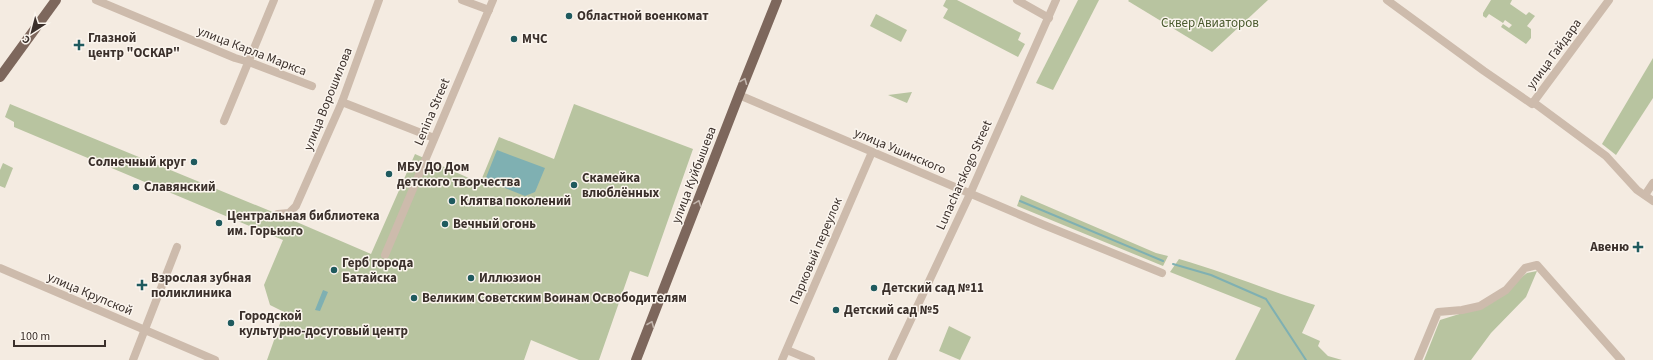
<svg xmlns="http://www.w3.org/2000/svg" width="1653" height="360" font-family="'Source Sans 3',sans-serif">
<rect width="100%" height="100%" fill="#f4ebe1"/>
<g fill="#b8c4a0">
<path d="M946,0H957L1021,33L1018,40L1025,44L1018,57L943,18L948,9L943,6Z"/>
<path d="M1078,0H1099L1053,90L1036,83Z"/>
<path d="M1129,0H1268L1212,52L1128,1Z"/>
<path d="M1491,0H1512L1510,4L1526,15L1529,12L1535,16L1527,26L1531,29V38L1526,44L1501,27L1503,24L1509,28L1512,25L1505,20L1503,23L1489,14L1486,18L1483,16V13Z"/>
<path d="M876,14L907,30L901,42L870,26Z"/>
<path d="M1653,58V98L1616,155L1602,144Z"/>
<path d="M912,92L907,103L888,95Z"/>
<path d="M10,104L292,220L371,254L415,154L480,183L499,137L554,159L574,104L693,149L648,277L630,271L599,360H579L531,340L524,360H267L284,312L270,305L264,285L283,240L14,127V122L5,117Z"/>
<path d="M3,163L13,168L5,188L0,186V170Z"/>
<path d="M1021,195L1156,253L1168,256L1163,266L1017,206Z"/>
<path d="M1179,259C1225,272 1269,291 1315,305L1302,333L1320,341L1318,346L1328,356L1342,360H1235L1261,308L1170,272Z"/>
<path d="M1537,271L1526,297L1491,333L1471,360H1424L1440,320L1485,306L1527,273Z"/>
<path d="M949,326L971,337L960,360L939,351Z"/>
</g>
<g fill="#7fb0b2">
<path d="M497,150L545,168L535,192L525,196L485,180Z"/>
<path d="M323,290L328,292L320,311L315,310Z"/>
</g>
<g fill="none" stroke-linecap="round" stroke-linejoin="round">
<g stroke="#7fb0b2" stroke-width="2">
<path d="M1020,201L1163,261"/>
<path d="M1173,264L1211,275L1266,299L1306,360"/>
</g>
<g stroke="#cdbbac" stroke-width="8">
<path d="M96,0L235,58L249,62L312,86"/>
<path d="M462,0L489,10"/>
<path d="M1017,0L1049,18"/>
<path d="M1387,0L1484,71L1532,104L1609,0"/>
<path d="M739,95L1044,225L1162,273"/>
<path d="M342,102L434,138"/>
<path d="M1533,102L1606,156L1637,190L1653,201"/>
<path d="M224,121L274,0"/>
<path d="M1645,195L1653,183"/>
<path d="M278,214L289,213L296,206L342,102L379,0"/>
<path d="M385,255L493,0"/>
<path d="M0,268L215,360"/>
<path d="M787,350L811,360"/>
<path d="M133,360L177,247"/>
<path d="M782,360L872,152"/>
<path d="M892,360L970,194L1056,0"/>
<path d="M1418,360L1438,312L1462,310L1480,306L1506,290L1525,268L1537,265L1621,360"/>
</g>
<g stroke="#7d675c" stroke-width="10">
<path d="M0,77L56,0"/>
<path d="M636,360L739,95L777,0"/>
</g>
</g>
<defs><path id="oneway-chevron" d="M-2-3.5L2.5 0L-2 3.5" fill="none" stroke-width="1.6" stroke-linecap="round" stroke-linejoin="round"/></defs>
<g stroke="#c2b5ac">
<use href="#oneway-chevron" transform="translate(744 81) rotate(-68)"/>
<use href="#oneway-chevron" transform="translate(698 203) rotate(-69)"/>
<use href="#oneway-chevron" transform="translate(651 324) rotate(-68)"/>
</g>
<g fill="#1f5a5e" stroke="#fbf5ee" stroke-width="1.5">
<circle cx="569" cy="16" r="4"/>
<circle cx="514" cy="39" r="4"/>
<path d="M77 39h4v4h4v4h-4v4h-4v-4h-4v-4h4z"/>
<circle cx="194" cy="162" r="4"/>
<circle cx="389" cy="174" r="4"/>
<circle cx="574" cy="185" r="4"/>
<circle cx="136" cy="187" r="4"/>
<circle cx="452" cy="201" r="4"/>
<circle cx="219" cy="223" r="4"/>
<circle cx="445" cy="224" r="4"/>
<path d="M1636 241h4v4h4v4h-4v4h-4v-4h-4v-4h4z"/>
<circle cx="334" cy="270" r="4"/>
<circle cx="471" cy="278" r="4"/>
<path d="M140 279h4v4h4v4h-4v4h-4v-4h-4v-4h4z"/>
<circle cx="874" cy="288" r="4"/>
<circle cx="414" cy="298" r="4"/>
<circle cx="836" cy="310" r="4"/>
<circle cx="231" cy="323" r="4"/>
</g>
<g text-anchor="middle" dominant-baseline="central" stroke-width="3" stroke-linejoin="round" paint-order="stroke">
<g font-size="13" font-weight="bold" fill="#3b302b" stroke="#fbf5ee" text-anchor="start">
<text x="577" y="16">Областной военкомат</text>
<text x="88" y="38">Глазной<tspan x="88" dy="15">центр "ОСКАР"</tspan></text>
<text x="522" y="39">МЧС</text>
<text x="186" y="162" text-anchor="end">Солнечный круг</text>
<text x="397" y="167">МБУ ДО Дом<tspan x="397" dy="15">детского творчества</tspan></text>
<text x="582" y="178">Скамейка<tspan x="582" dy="15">влюблённых</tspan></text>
<text x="144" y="187">Славянский</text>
<text x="460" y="201">Клятва поколений</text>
<text x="227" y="216">Центральная библиотека<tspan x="227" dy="15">им. Горького</tspan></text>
<text x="453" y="224">Вечный огонь</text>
<text x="1629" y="247" text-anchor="end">Авеню</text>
<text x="342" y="263">Герб города<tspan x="342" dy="15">Батайска</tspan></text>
<text x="151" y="278">Взрослая зубная<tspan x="151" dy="15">поликлиника</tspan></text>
<text x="479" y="278">Иллюзион</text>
<text x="882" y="288">Детский сад №11</text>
<text x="422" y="298">Великим Советским Воинам Освободителям</text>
<text x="844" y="310">Детский сад №5</text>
<text x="239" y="316">Городской<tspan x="239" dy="15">культурно-досуговый центр</tspan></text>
</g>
<g font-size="13" fill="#4a5a2e" stroke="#fbf5ee">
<text x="1210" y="23">Сквер Авиаторов</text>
</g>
<g font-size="13" fill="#3b302b" stroke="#fbf5ee">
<text transform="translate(252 51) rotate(21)">улица Карла Маркса</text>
<text transform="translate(1554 54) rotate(-54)">улица Гайдара</text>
<text transform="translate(328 99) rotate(-68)">улица Ворошилова</text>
<text transform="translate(432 112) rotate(-67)">Lenina Street</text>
<text transform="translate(900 151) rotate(23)">улица Ушинского</text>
<text transform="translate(694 175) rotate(-69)">улица Куйбышева</text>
<text transform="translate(964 175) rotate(-66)">Lunacharskogo Street</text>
<text transform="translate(816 251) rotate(-67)">Парковый переулок</text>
<text transform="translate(90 294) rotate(23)">улица Крупской</text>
</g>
</g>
<g transform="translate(32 32) rotate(216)" stroke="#fbf5ee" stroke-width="3" paint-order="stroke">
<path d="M0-3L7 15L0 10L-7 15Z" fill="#3b302b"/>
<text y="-6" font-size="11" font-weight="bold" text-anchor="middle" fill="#3b302b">С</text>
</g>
<path d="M14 340v6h91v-6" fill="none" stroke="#3b302b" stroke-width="2"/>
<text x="20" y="340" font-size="12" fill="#3b302b" stroke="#fbf5ee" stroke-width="3" paint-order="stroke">100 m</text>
</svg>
